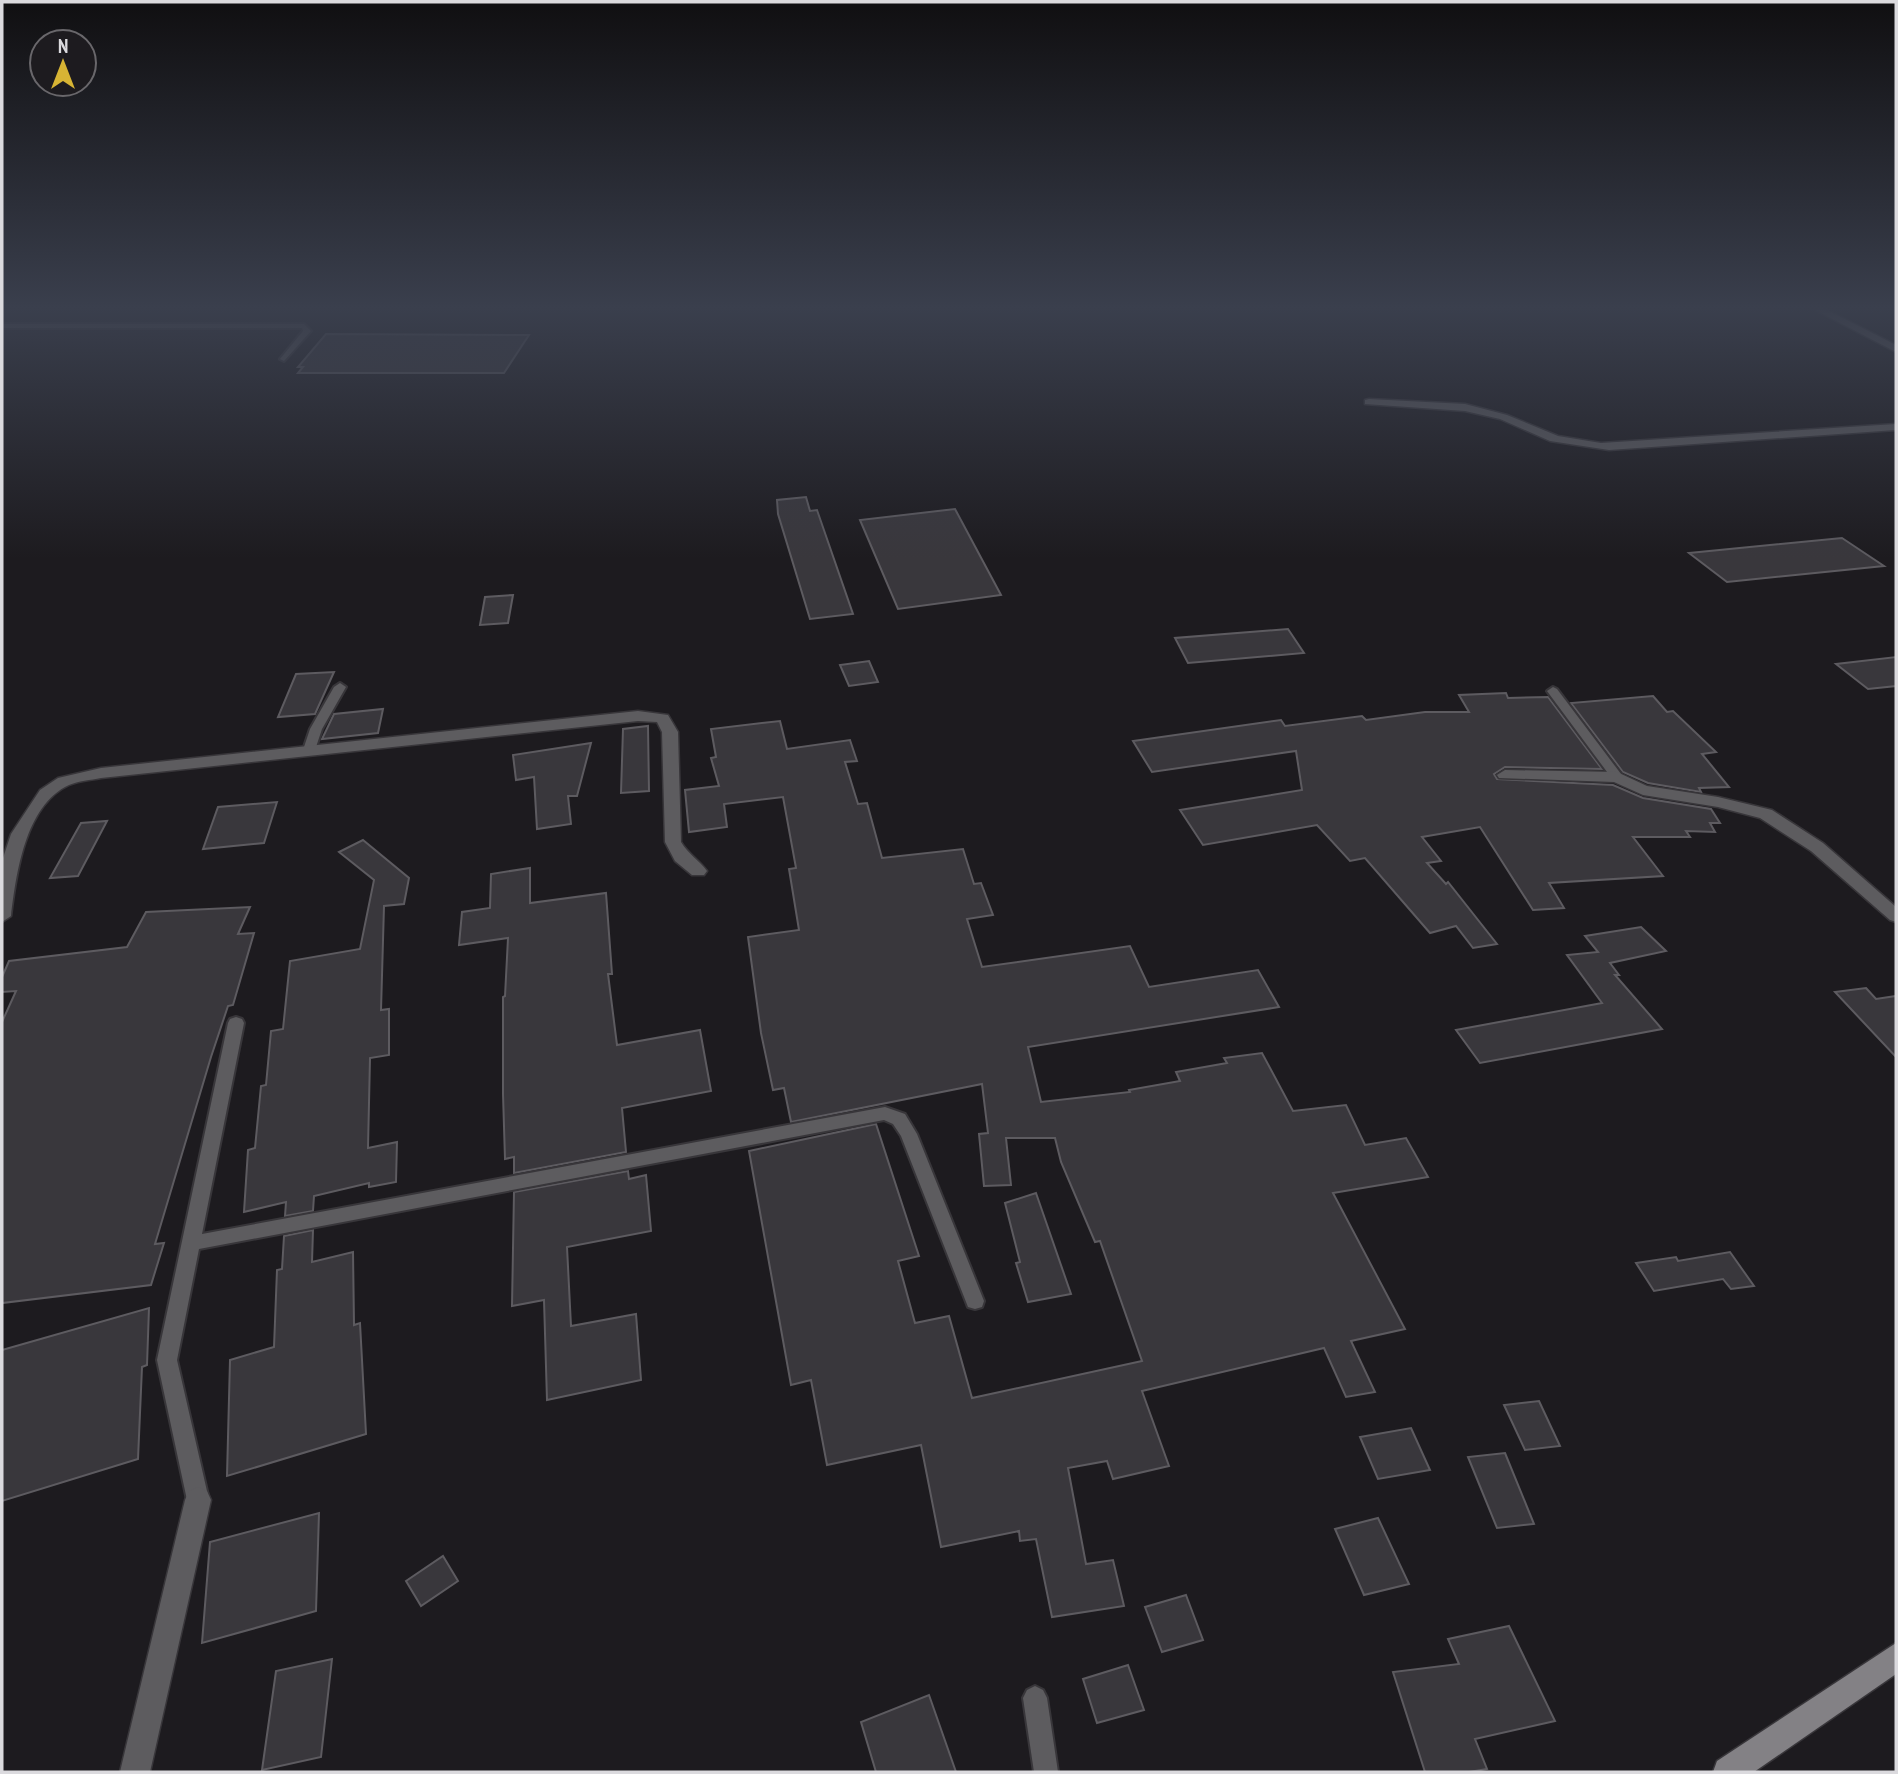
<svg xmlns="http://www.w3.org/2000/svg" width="1898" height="1774" font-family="'PT Sans Narrow',sans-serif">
<rect width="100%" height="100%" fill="#1d1b1f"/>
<g fill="#39373c" stroke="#5d5b60" stroke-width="2">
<path d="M326,334L529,335L504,373H298L303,367H298Z"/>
<path d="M806,497L810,511L817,510L853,614L810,619L778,514L777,500Z"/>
<path d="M955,509L1001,595L898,609L860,520Z"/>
<path d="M1842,538L1884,566L1727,582L1689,553Z"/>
<path d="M513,595L508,623L480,625L485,597Z"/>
<path d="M1288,629L1304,653L1188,663L1175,638Z"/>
<path d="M1896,657V686L1868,689L1836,664Z"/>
<path d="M869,661L878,682L849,686L840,665Z"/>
<path d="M334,672L315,714L278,717L296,674Z"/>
<path d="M1506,693L1508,698L1548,697L1602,769L1505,767L1494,774L1497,779L1613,785L1643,798L1711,809L1720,823H1710L1715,832L1686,831L1690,837H1633L1663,876L1549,883L1564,908L1533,910L1480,827L1422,837L1441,861L1427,863L1446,884L1448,882L1497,944L1473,948L1456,926L1430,933L1365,858L1350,861L1317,825L1203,845L1180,810L1302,790L1296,751L1152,772L1133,741L1281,720L1285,726L1362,716L1366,720L1425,712H1469L1459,695Z"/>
<path d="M1653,696L1667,712L1673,711L1716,752L1702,754L1729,787L1699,788L1701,792L1648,783L1623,772L1571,703Z"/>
<path d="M383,709L378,733L322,739L334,714Z"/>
<path d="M780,721L787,749L850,740L857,761L845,762L858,804L867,803L882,858L963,849L974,884L981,883L993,915L967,919L982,967L1130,946L1149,987L1258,970L1279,1007L1028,1047L1041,1102L1130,1092L1129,1090L1180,1081L1176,1072L1227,1063L1224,1058L1262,1053L1293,1111L1346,1105L1365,1145L1406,1138L1428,1177L1333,1193L1405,1329L1351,1341L1375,1392L1346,1397L1324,1348L1142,1391L1169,1466L1113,1479L1107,1461L1068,1468L1086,1564L1113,1560L1124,1606L1052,1617L1036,1539L1020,1541L1019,1531L941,1547L921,1445L827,1465L811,1380L791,1385L749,1151L876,1124L919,1256L898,1261L915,1323L949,1316L972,1398L1142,1361L1100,1241L1095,1242L1061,1162L1055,1138H1006L1011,1185L984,1186L979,1134L988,1133L982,1084L791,1122L784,1088L773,1090L761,1033L748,937L799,930L789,869L796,868L783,797L724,804L727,827L689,832L685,790L719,786L711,758L716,757L711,729Z"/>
<path d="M648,726L649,791L621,793L623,729Z"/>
<path d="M591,743L577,796H568L571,824L537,829L534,777L516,780L513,755Z"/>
<path d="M277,802L264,843L203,849L218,807Z"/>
<path d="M107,821L78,876L50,878L81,823Z"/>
<path d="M363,840L409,878L404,904L384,906L381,1010L389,1009V1055L370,1058L368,1148L397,1142L396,1182L369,1187V1183L314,1196L313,1211L285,1216L286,1202L244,1212L248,1150L255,1148L261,1086L266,1085L271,1031L283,1029L290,961L360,949L374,880L339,852Z"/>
<path d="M530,868V903L606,893L612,974H608L617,1045L700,1030L711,1091L622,1108L626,1152L514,1173V1157L505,1159L503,1094V997L505,996L508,938L459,945L462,912L490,908L491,874Z"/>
<path d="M250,907L238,934L254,933L233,1005L228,1006L211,1057L155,1244L164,1243L151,1285L2,1303V1022L16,991L2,992V977L9,961L127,947L146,912Z"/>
<path d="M1641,927L1666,951L1610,963L1619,975H1615L1662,1029L1480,1063L1456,1030L1602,1003L1567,955L1598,952L1585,936Z"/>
<path d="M1866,988L1876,999L1896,996V1057L1835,992Z"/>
<path d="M628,1171L629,1179L646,1175L651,1231L567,1247L571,1326L636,1314L641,1380L547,1400L544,1300L512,1306L514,1192Z"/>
<path d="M1036,1193L1071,1294L1028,1302L1016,1263L1020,1262L1005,1203Z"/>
<path d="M313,1230L312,1262L353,1252L354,1325L360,1323L366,1434L227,1476L230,1360L274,1347L277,1270L282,1269L284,1236Z"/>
<path d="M1730,1252L1754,1286L1731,1289L1723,1279L1654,1291L1636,1263L1676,1257L1678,1261Z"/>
<path d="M149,1308L147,1365L142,1367L138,1459L2,1501V1350Z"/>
<path d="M1539,1401L1560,1446L1525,1450L1504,1405Z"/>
<path d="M1411,1428L1430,1470L1378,1479L1360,1437Z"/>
<path d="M1505,1453L1534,1524L1497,1528L1468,1457Z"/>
<path d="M319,1513L316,1611L202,1643L210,1542Z"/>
<path d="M1378,1518L1409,1584L1364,1595L1335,1529Z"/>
<path d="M443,1556L458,1581L421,1606L406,1581Z"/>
<path d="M1186,1595L1203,1640L1162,1652L1145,1607Z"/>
<path d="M1509,1626L1555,1721L1475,1739L1487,1769L1469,1772H1425L1393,1672L1459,1664L1448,1639Z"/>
<path d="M332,1659L321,1757L262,1770L276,1671Z"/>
<path d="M1128,1665L1144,1710L1097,1723L1083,1679Z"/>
<path d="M929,1695L956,1772H876L861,1722Z"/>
</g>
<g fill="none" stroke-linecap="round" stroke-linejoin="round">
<defs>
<g id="service">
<path d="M2,324H304L311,331L284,361L280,359L303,331L302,328H2Z"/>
<path d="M340,683L346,687L322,729L315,750L313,753H305L303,750L310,729L334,687Z"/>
<path d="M1553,687L1557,689L1621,774L1623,777L1621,780H1613L1547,691Z"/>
<path d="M236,1017L242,1019L244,1023L202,1234L885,1107L905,1114L917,1134L984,1301L982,1307L975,1309L968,1307L901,1136L893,1124L884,1120L199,1249L177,1360L209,1500L205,1507L198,1510L191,1507L187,1500L157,1360L228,1023L230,1019Z"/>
<path d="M1035,1686L1043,1690L1047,1698L1058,1772H1034L1023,1698L1027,1690Z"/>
</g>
<g id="minor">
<path d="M1815,310H1827L1896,345V352Z"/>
<path d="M1369,399L1465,404L1507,415L1558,436L1601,443L1896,424V430L1609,450L1550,441L1500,419L1465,411L1365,404V400Z"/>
<path d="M638,711L668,715L678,732L681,842C688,854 699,860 707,871L704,875H692L675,861L665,842L662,732L657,722L638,721L101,778C91,780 78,781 69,785C25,805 16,875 11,916L2,922V861L11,834L40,790L58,778L101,768Z"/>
<path d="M1505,770L1617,772L1647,786L1718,797L1772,810L1823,843L1896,907V922L1890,920L1811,851L1760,818L1718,807L1643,795L1614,782L1499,778L1497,775Z"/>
<path d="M198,1487L207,1491L211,1500L150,1772H120L185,1500L189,1491Z"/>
</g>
<path id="secondary" d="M1896,1643V1674L1754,1772H1713L1717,1761Z"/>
</defs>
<use href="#service" stroke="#38363a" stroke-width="4"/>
<use href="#minor" stroke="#38363a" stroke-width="3"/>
<use href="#secondary" stroke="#38363a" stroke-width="3"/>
<use href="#service" fill="#5d5c5f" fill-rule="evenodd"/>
<use href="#minor" fill="#5d5c5f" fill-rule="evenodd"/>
<use href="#secondary" fill="#838185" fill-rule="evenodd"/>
</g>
<linearGradient id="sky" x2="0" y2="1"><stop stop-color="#100f11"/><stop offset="0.55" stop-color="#3a3f4d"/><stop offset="1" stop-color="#3a3f4d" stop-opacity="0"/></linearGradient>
<rect width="1898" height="559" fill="url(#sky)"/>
<rect width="1898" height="1774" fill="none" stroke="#dbdade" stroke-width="7"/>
<g transform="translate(63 63)"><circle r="33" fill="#1d1b1f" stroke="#69676b" stroke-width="2"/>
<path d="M0-5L12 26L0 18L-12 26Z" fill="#d7b434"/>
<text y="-10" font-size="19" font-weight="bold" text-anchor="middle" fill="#dbdade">N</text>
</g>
</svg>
